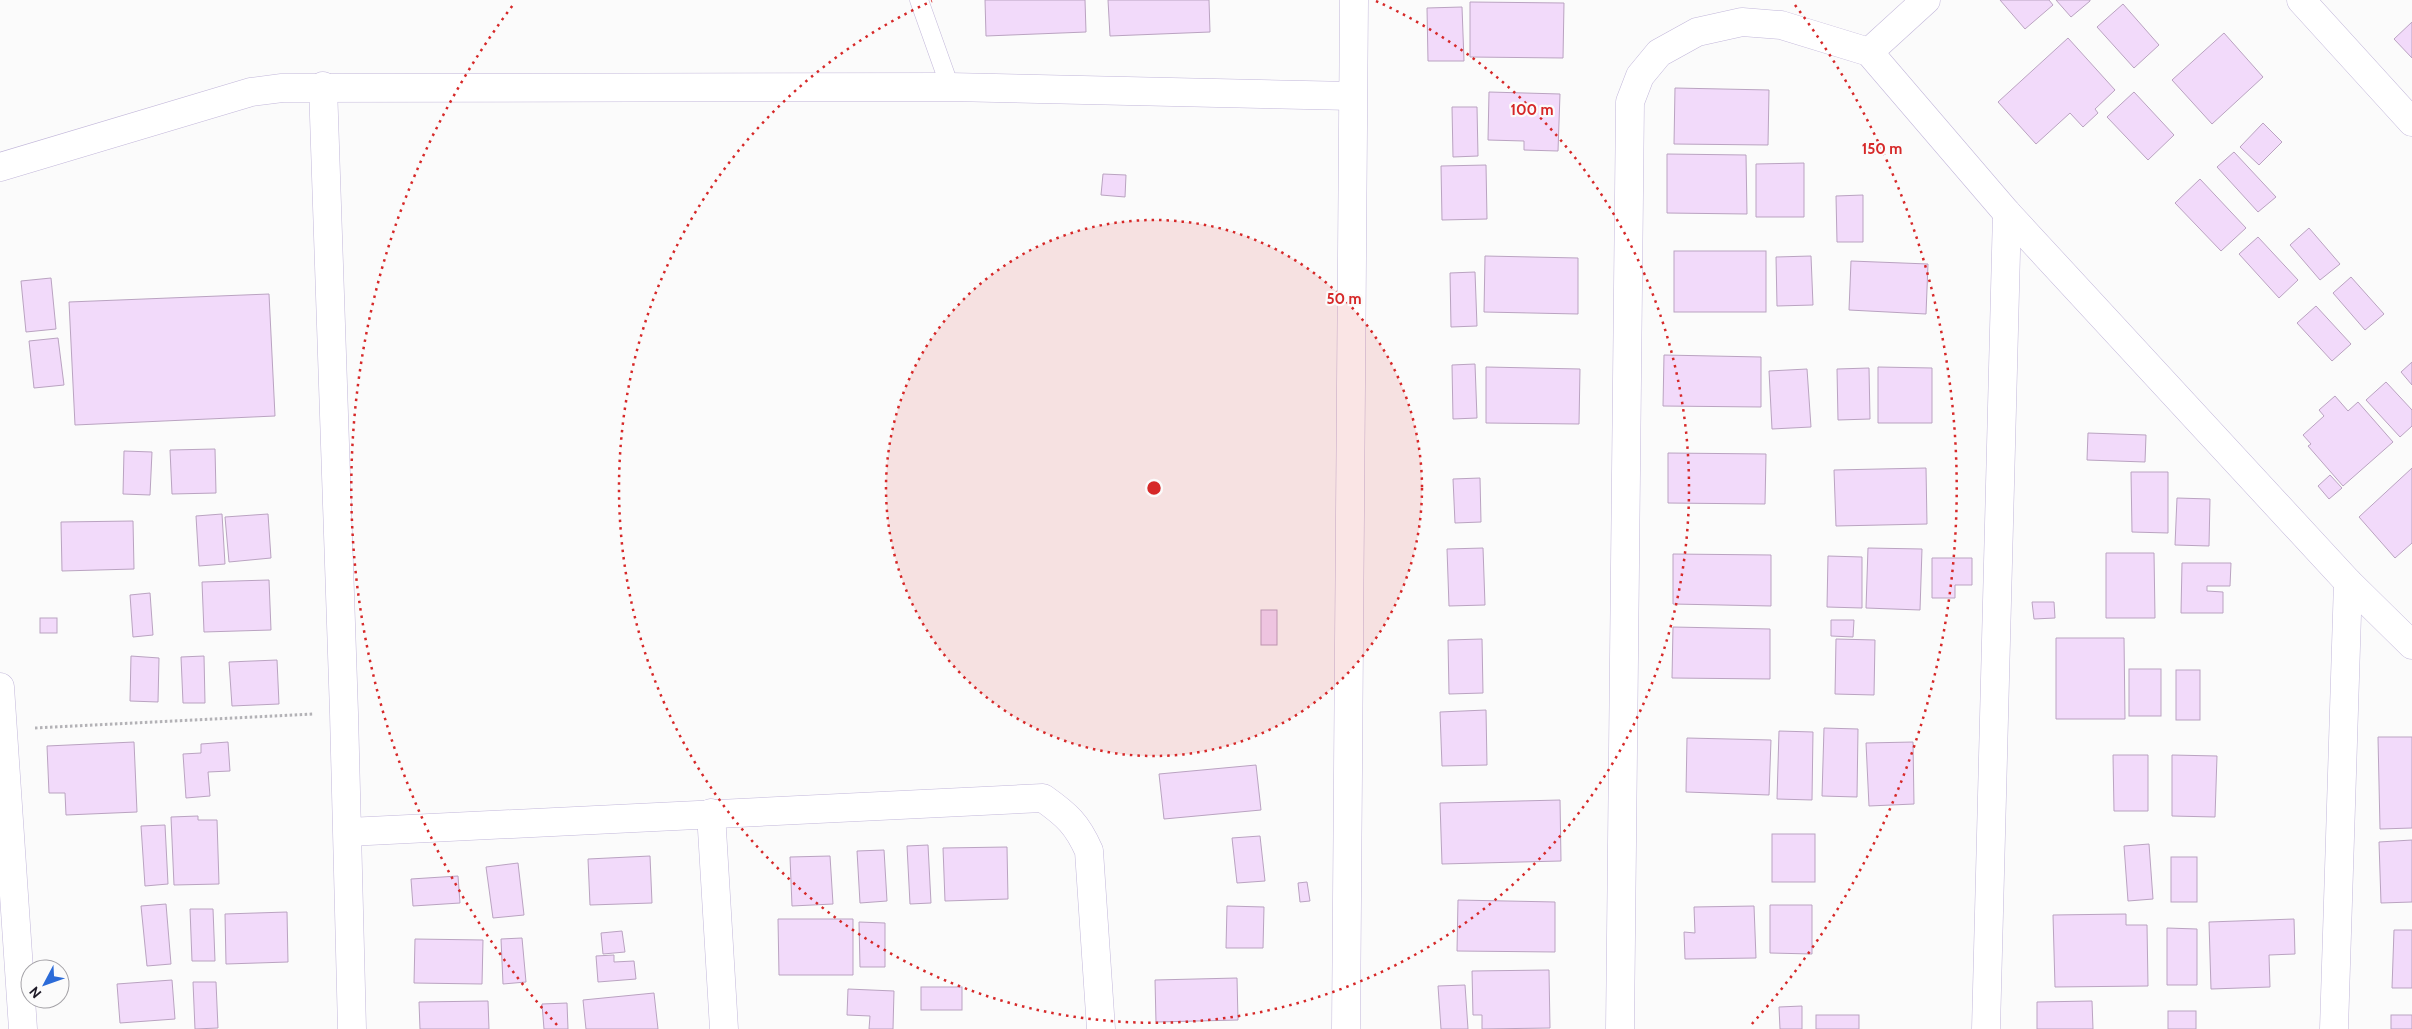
<svg xmlns="http://www.w3.org/2000/svg" width="2412" height="1029" font-family="Cabin,sans-serif">
<rect width="100%" height="100%" fill="#fbfbfb"/>
<g fill="#f2dafa" stroke="#baa3c1">
<path d="M985,0H1085L1086,32L986,36Z"/>
<path d="M1108,0H1209L1210,32L1110,36Z"/>
<path d="M2000,0H2049L2053,5L2025,29Z"/>
<path d="M2056,0H2090V1L2071,17Z"/>
<path d="M1470,2L1564,3L1563,58L1470,57Z"/>
<path d="M2123,4L2159,45L2134,68L2097,27Z"/>
<path d="M1462,7L1464,61H1428L1427,8Z"/>
<path d="M2412,22V58L2394,39Z"/>
<path d="M2224,33L2263,77L2212,124L2172,80Z"/>
<path d="M2068,38L2115,90L2095,109L2098,113L2083,127L2070,113L2036,144L1998,102Z"/>
<path d="M1675,88L1769,90L1768,145L1674,144Z"/>
<path d="M1489,92L1560,94L1558,151L1524,150V141L1488,140Z"/>
<path d="M2134,92L2174,135L2148,160L2107,117Z"/>
<path d="M1452,107H1477L1478,156L1453,157Z"/>
<path d="M2263,123L2282,142L2259,165L2240,147Z"/>
<path d="M2234,152L2276,197L2258,212L2217,167Z"/>
<path d="M1667,154L1746,155L1747,214L1667,213Z"/>
<path d="M1804,163V217H1756V164Z"/>
<path d="M1486,165L1487,219L1442,220L1441,166Z"/>
<path d="M1103,174L1126,175L1125,197L1101,195Z"/>
<path d="M2200,179L2246,228L2221,251L2175,203Z"/>
<path d="M1863,195V242H1837L1836,196Z"/>
<path d="M2309,228L2340,264L2320,280L2290,245Z"/>
<path d="M2258,237L2298,280L2279,298L2239,254Z"/>
<rect x="1674" y="251" width="92" height="61"/>
<path d="M1485,256L1578,258V314L1484,312Z"/>
<path d="M1811,256L1813,305L1777,306L1776,257Z"/>
<path d="M1851,261L1928,264L1926,314L1849,310Z"/>
<path d="M1475,272L1477,326L1451,327L1450,273Z"/>
<path d="M2351,277L2384,314L2365,330L2333,293Z"/>
<path d="M51,278L56,329L26,332L21,281Z"/>
<path d="M269,294L275,416L75,425L69,302Z"/>
<path d="M2316,306L2351,344L2332,361L2297,323Z"/>
<path d="M58,338L64,385L34,388L29,341Z"/>
<path d="M1664,355L1761,357V407L1663,406Z"/>
<path d="M2412,362V385L2401,372Z"/>
<path d="M1475,364L1477,418L1453,419L1452,365Z"/>
<path d="M1486,367L1580,369L1579,424L1486,423Z"/>
<path d="M1878,367L1932,368V423H1878Z"/>
<path d="M1869,368L1870,419L1838,420L1837,369Z"/>
<path d="M1807,369L1811,427L1772,429L1769,371Z"/>
<path d="M2386,382L2412,410V426L2400,437L2366,400Z"/>
<path d="M2335,396L2348,411L2358,402L2393,442L2343,486L2308,446L2311,444L2303,435L2324,416L2319,410Z"/>
<path d="M2088,433L2146,435L2145,462L2087,460Z"/>
<path d="M215,449L216,493L172,494L170,450Z"/>
<path d="M124,451L152,452L150,495L123,494Z"/>
<path d="M1668,453L1766,454L1765,504L1668,503Z"/>
<path d="M1926,468L1927,524L1836,526L1834,470Z"/>
<path d="M2412,468V543L2395,558L2359,517Z"/>
<path d="M2131,472H2168V533L2132,532Z"/>
<path d="M2330,475L2342,488L2329,499L2318,486Z"/>
<path d="M1480,478L1481,522L1455,523L1453,479Z"/>
<path d="M2177,498L2210,499L2209,546L2175,545Z"/>
<path d="M222,514L225,564L199,566L196,516Z"/>
<path d="M268,514L271,558L229,562L225,517Z"/>
<path d="M133,521L134,569L62,571L61,522Z"/>
<path d="M1483,548L1485,605L1449,606L1447,549Z"/>
<path d="M1868,548L1922,549L1920,610L1866,608Z"/>
<path d="M2106,553H2154L2155,618H2106Z"/>
<path d="M1673,554L1771,555V606L1673,604Z"/>
<path d="M1828,556L1862,557V608L1827,607Z"/>
<path d="M1932,558H1972V585H1955V598H1932Z"/>
<path d="M2182,563H2231L2230,586H2207V591L2223,592V613H2181Z"/>
<path d="M269,580L271,630L204,632L202,582Z"/>
<path d="M150,593L153,635L133,637L130,595Z"/>
<path d="M2032,602H2054L2055,618L2034,619Z"/>
<rect x="1261" y="610" width="16" height="35"/>
<rect x="40" y="618" width="17" height="15"/>
<path d="M1831,620H1854L1853,637L1831,636Z"/>
<path d="M1673,627L1770,629V679L1672,678Z"/>
<path d="M2056,638H2124L2125,719H2056Z"/>
<path d="M1482,639L1483,693L1449,694L1448,640Z"/>
<path d="M1836,639L1875,640L1874,695L1835,694Z"/>
<path d="M131,656L159,658L158,702L130,701Z"/>
<path d="M204,656L205,703H183L181,657Z"/>
<path d="M277,660L279,704L232,706L229,662Z"/>
<rect x="2129" y="669" width="32" height="47"/>
<rect x="2176" y="670" width="24" height="50"/>
<path d="M1486,710L1487,765L1442,766L1440,712Z"/>
<path d="M1824,728L1858,729L1857,797L1822,796Z"/>
<path d="M1779,731L1813,732L1812,800L1777,799Z"/>
<path d="M2378,737H2412V828L2380,829Z"/>
<path d="M1687,738L1771,740L1769,795L1686,792Z"/>
<path d="M134,742L137,812L66,815L65,793H49L47,746Z"/>
<path d="M228,742L230,771L208,772L210,796L186,798L183,754L201,753V744Z"/>
<path d="M1913,742L1914,804L1869,806L1866,743Z"/>
<path d="M2113,755H2148V811H2114Z"/>
<path d="M2172,755L2217,756L2215,817L2172,816Z"/>
<path d="M1256,765L1261,810L1164,819L1159,774Z"/>
<path d="M1560,800L1561,861L1442,864L1440,803Z"/>
<path d="M198,816V820H217L219,884L174,885L171,817Z"/>
<path d="M165,825L168,884L145,886L141,826Z"/>
<rect x="1772" y="834" width="43" height="48"/>
<path d="M1260,836L1265,881L1237,883L1232,838Z"/>
<path d="M2412,840V902L2381,903L2379,842Z"/>
<path d="M2149,844L2153,899L2128,901L2124,846Z"/>
<path d="M928,845L931,903L910,904L907,846Z"/>
<path d="M1007,847L1008,899L945,901L943,848Z"/>
<path d="M884,850L887,901L860,903L857,851Z"/>
<path d="M650,856L652,903L590,905L588,859Z"/>
<path d="M830,856L833,904L792,906L790,857Z"/>
<rect x="2171" y="857" width="26" height="45"/>
<path d="M518,863L524,915L493,918L486,867Z"/>
<path d="M458,876L460,903L413,906L411,879Z"/>
<path d="M1307,882L1310,901L1300,902L1298,883Z"/>
<path d="M1458,900L1555,902V952L1457,951Z"/>
<path d="M166,904L171,964L147,966L141,906Z"/>
<path d="M1770,905H1812V954L1770,953Z"/>
<path d="M1227,906L1264,907L1263,948H1226Z"/>
<path d="M1754,906L1756,958L1685,959L1684,932L1695,933L1694,907Z"/>
<path d="M190,909H213L215,961H192Z"/>
<path d="M287,912L288,962L226,964L225,914Z"/>
<path d="M2126,914V925H2147L2148,986L2055,987L2053,915Z"/>
<path d="M778,919H853V975H779Z"/>
<path d="M2294,919L2295,954L2269,955L2270,987L2211,989L2209,922Z"/>
<path d="M859,922L885,923V967H860Z"/>
<path d="M2167,928L2197,929V985H2167Z"/>
<path d="M2394,930H2412V988H2392Z"/>
<path d="M622,931L625,952L603,954L601,933Z"/>
<path d="M522,938L526,982L503,984L501,939Z"/>
<path d="M415,939L483,940L482,984L414,983Z"/>
<path d="M614,955V962L634,961L636,979L598,982L596,956Z"/>
<path d="M1549,970L1550,1028L1482,1029V1015H1473L1472,971Z"/>
<path d="M1237,978L1238,1020L1156,1022L1155,980Z"/>
<path d="M172,980L175,1019L120,1023L117,984Z"/>
<path d="M193,982H216L218,1028L195,1029Z"/>
<path d="M1465,985L1468,1029H1441L1438,986Z"/>
<rect x="921" y="987" width="41" height="23"/>
<path d="M848,989L894,991L893,1029H869L870,1016L847,1015Z"/>
<path d="M654,993L658,1029H586L583,1000Z"/>
<path d="M488,1001L489,1029H420L419,1002Z"/>
<path d="M2092,1001L2093,1029H2037V1002Z"/>
<path d="M567,1003L568,1029H544L542,1004Z"/>
<path d="M1802,1006V1029H1780L1779,1007Z"/>
<rect x="2168" y="1011" width="28" height="18"/>
<rect x="1816" y="1015" width="43" height="14"/>
<rect x="2391" y="1015" width="21" height="14"/>
</g>
<g fill="none" stroke-linecap="round" stroke-linejoin="round">
<defs>
<path id="service" d="M919,0L950,87"/>
<g id="minor">
<path d="M2301,0L2412,122"/>
<path d="M1869,52L1926,0"/>
<path d="M323,86L344,713L352,1029"/>
<path d="M0,167L251,92L282,88L950,87L1352,96"/>
<path d="M0,687L23,1029"/>
<path d="M711,813L724,1029"/>
<path d="M348,832L1043,798C1067,815 1077,824 1089,851L1101,1029"/>
<path d="M1346,1029L1354,0"/>
<path d="M1620,1029L1630,102L1640,76L1659,53L1697,32L1742,22L1781,25L1869,52L2007,213L2348,582L2412,645"/>
<path d="M1986,1029L2007,213"/>
<path d="M2334,1029L2348,582"/>
</g>
</defs>
<use href="#service" stroke="#c2b7da" stroke-width="19"/>
<use href="#minor" stroke="#c2b7da" stroke-width="29"/>
<path stroke="#b3b2b6" stroke-width="3" stroke-dasharray="2.5 2.5" stroke-linecap="butt" d="M35,728L313,714"/>
<use href="#service" stroke="#fff" stroke-width="18"/>
<use href="#minor" stroke="#fff" stroke-width="28"/>
</g>
<circle cx="1154" cy="488" r="268" fill="#d62828" fill-opacity=".12"/>
<g fill="none" stroke="#d62828" stroke-width="2.5" stroke-dasharray="2.5 5">
<circle cx="1154" cy="488" r="268"/>
<path d="M1376 1A535 535 0 1 1 932 1"/>
<path d="M557 1025A803 803 0 0 1 513 5M1795 5A803 803 0 0 1 1751 1025"/>
</g>
<circle cx="1154" cy="488" r="8" fill="#d62828" stroke="#fbfbfb" stroke-width="2.5"/>
<g font-size="15" text-anchor="middle" font-weight="bold" fill="#d62828" stroke="#fbfbfb" stroke-width="4.5" stroke-linejoin="round" paint-order="stroke">
<text x="1532" y="115">100 m</text>
<text x="1882" y="154">150 m</text>
<text x="1344" y="304">50 m</text>
</g>
<g transform="translate(45 984) rotate(229)"><circle r="24" fill="#fbfbfb" stroke="#a3a1a6"/>
<path d="M0-4L9 19L0 12L-9 19Z" fill="#2b6bd8"/>
<text y="-8" font-size="14" font-weight="bold" text-anchor="middle" fill="#1e1a27">N</text>
</g>
</svg>
